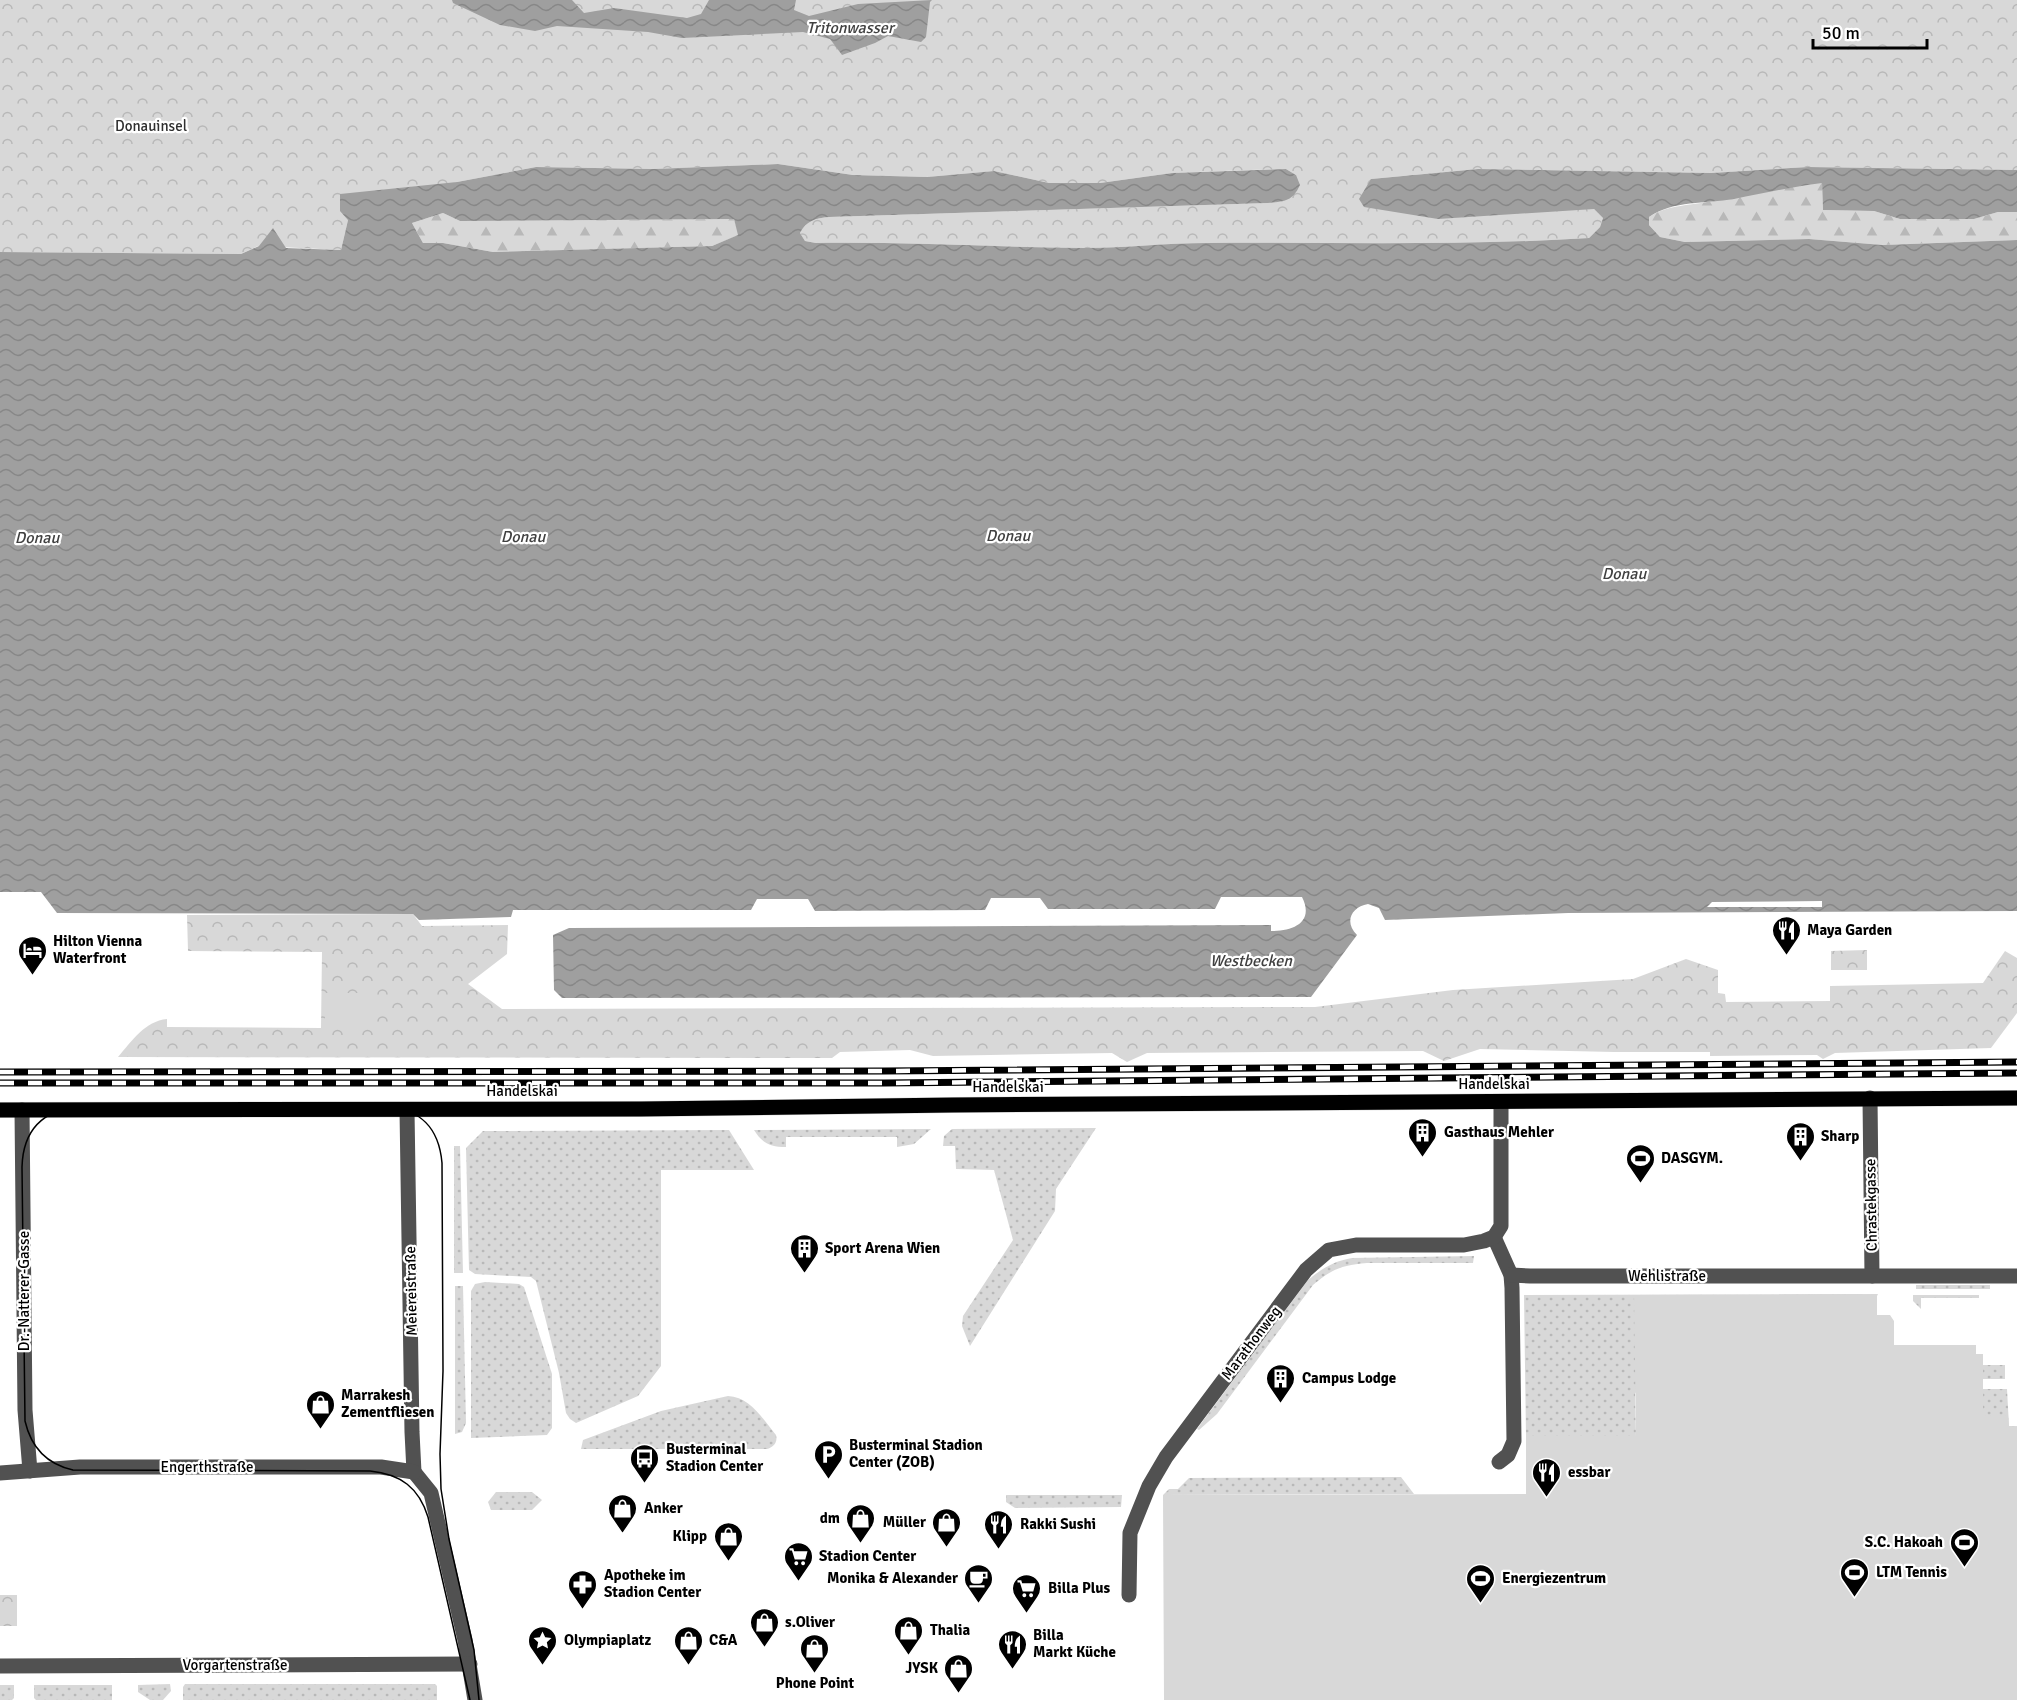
<svg xmlns="http://www.w3.org/2000/svg" width="2017" height="1700" font-family="Signika,sans-serif">
<defs>
<pattern id="grass-dots" width="8" height="8" patternUnits="userSpaceOnUse" patternTransform="scale(1.5)"><rect width="8" height="8" fill="#d8d8d8"/><path d="M2 2h.1M6 6h.1" fill="none" stroke="#b8b8b8" stroke-width="1.8" stroke-linecap="round"/></pattern>
<pattern id="forest-firs" width="22" height="20" patternUnits="userSpaceOnUse" patternTransform="scale(1.5)"><rect width="22" height="20" fill="#d8d8d8"/><path d="M5 1l3.5 6h-7zM16 11l3.5 6h-7z" fill="#b8b8b8"/></pattern>
<pattern id="park-crowns" width="20" height="18" patternUnits="userSpaceOnUse" patternTransform="scale(1.5)"><rect width="20" height="18" fill="#d8d8d8"/><path d="M2 6a3 3 0 1 1 6 0M12 15a3 3 0 1 1 6 0" fill="none" stroke="#b8b8b8"/></pattern>
<pattern id="water-waves" width="16" height="10" patternUnits="userSpaceOnUse" patternTransform="scale(1.5)"><rect width="16" height="10" fill="#9f9f9f"/><path d="M0 5q4-4 8 0t8 0" fill="none" stroke="#878787"/></pattern>
</defs>
<rect width="100%" height="100%" fill="#fff"/>
<g fill="url(#grass-dots)">
<path d="M1096,1128L1056,1189L1055,1211L970,1346L962,1326L963,1316L1013,1240L994,1170L956,1169L955,1146H943L944,1136L952,1129Z"/>
<path d="M931,1129L914,1144L897,1147V1137H786V1147C770,1147 762,1143 754,1130Z"/>
<path d="M729,1130L754,1170H661V1366L638,1396L576,1423L570,1419L566,1413L559,1373L536,1281L531,1277L475,1274L469,1270L466,1148L483,1131Z"/>
<path d="M454,1146H460L463,1273H454Z"/>
<path d="M1474,1256L1473,1263H1367C1342,1265 1332,1269 1313,1285L1217,1414L1199,1430L1197,1429L1308,1280C1321,1269 1334,1261 1352,1258Z"/>
<path d="M485,1282L519,1284L524,1287L552,1374V1428L547,1435L471,1438V1291L475,1284Z"/>
<rect x="1916" y="1285" width="74" height="4"/>
<path d="M455,1286H463L466,1423L462,1432L455,1434Z"/>
<path d="M1864,1294L1635,1393L1636,1437L1526,1436L1524,1295Z"/>
<path d="M1913,1295H1979V1298H1921V1309L1913,1301Z"/>
<rect x="1983" y="1365" width="22" height="14"/>
<path d="M1983,1389H2007L2009,1426H2017L1983,1443Z"/>
<path d="M728,1396C750,1397 763,1419 776,1435C778,1443 773,1447 767,1449H581L583,1440L661,1411Z"/>
<path d="M1401,1477L1414,1494L1163,1495L1169,1489H1178L1189,1478Z"/>
<path d="M496,1492H532L542,1500L532,1510H491L488,1502Z"/>
<path d="M1006,1495H1122L1121,1507L1015,1508L1006,1502Z"/>
<path d="M170,1684L171,1691L163,1700H150L138,1692V1685Z"/>
<path d="M185,1684H435L437,1686V1700H183V1687Z"/>
<path d="M0,1685H14V1698L12,1700H0Z"/>
<path d="M34,1685H112V1700H36L34,1698Z"/>
</g>
<g fill="url(#forest-firs)">
<path d="M1822,182L1823,210L1874,211L1900,219H1974L1998,212H2017V240L1883,245L1809,239L1685,242L1660,237L1649,225V217C1667,205 1686,206 1707,202C1745,196 1783,188 1822,182Z"/>
<path d="M443,213L460,221L734,219L739,235L712,246L493,252L443,243H423L412,223Z"/>
</g>
<g fill="url(#park-crowns)">
<path d="M0,0H2017V170L1808,167L1711,173L1478,169L1371,179L1578,209H1594L1603,218L1600,227L1589,238C1462,246 1334,242 1207,243C1166,243 1125,248 1084,248C995,247 905,242 816,243L805,241L800,233C806,221 816,218 829,217L1268,203L1296,175L1286,169L1250,170L1172,173L1100,183H1049L994,171L927,177L853,175L778,164L653,169L536,167L457,182L348,220L341,250L258,246L241,254L0,252Z"/>
<path d="M413,914L422,926L508,925L507,954L468,984L502,1009L1315,1007L1453,990L1633,979L1686,959L1718,970V993L1725,994L1726,1002L1830,1001V986L1983,983L2005,951L2017,958V1013L1991,1048L1835,1053L1823,1059L1817,1055L1710,1056V1052H1614L1480,1049L1444,1061L1423,1051L1147,1053L1127,1062L1112,1053L933,1056L910,1050L840,1052L832,1058L118,1057C132,1041 145,1021 167,1019V1027L321,1028L322,952L188,951L187,915Z"/>
<path d="M1867,950V970H1831V951Z"/>
<path d="M17,1595V1626H0V1595Z"/>
</g>
<g fill="#d8d8d8">
<path d="M325,993H377L376,1028H325Z"/>
<path d="M1878,1294L1877,1296V1315H1890L1894,1321V1345H1976V1354H1983V1416L2008,1415L2009,1427L2017,1426V1700H1164L1163,1495L1526,1494V1436H1636L1634,1295Z"/>
</g>
<g fill="url(#water-waves)" fill-rule="evenodd">
<path d="M452,0H572L584,13L614,8L687,18L701,14L709,0H796L794,10L809,16L858,4L932,0L930,2L926,37L921,42L888,36L875,43L842,55L830,39L803,32L682,38L648,32L557,26L535,31L500,25L453,3Z"/>
<path d="M778,164L853,175L927,177L994,171L1049,183H1100L1172,173L1286,169L1296,175L1300,185C1292,202 1285,201 1268,203L829,217C816,218 806,221 800,233L805,241L816,243C905,242 995,247 1084,248C1125,248 1166,243 1207,243C1334,242 1462,246 1589,238L1600,227L1603,218L1594,209L1438,219L1364,207L1359,199L1371,179L1478,169L1711,173L1808,167L2017,170V212H1998L1974,219H1900L1874,211L1823,210L1822,183C1792,187 1764,193 1734,199C1705,204 1674,200 1649,217V225L1660,237L1685,242L1809,239L1883,245L2017,240V911L1568,913L1385,920L1379,908L1368,904C1351,907 1344,922 1357,935L1311,997L562,998L554,990L553,935L569,928L1271,925V931C1292,931 1315,923 1302,897H1221L1215,909H1048L1040,898H991L985,910L815,911L808,899H757L751,910H513L511,917L419,920L413,914L57,913L41,892H0V252L241,254L259,246L273,228L286,248L341,250L348,220L340,211V194L457,182L536,167L653,169ZM443,213L460,221L734,219L738,235L712,246L493,252L443,243H423L412,223Z"/>
</g>
<path fill="#fff" d="M1822,901V907H1707L1712,902Z"/>
<g fill="none" stroke-linecap="round" stroke-linejoin="round">
<defs>
<path id="major" d="M0,1110L641,1109L953,1105L2017,1098"/>
</defs>
<use href="#major" stroke="#dbdbdb" stroke-width="16"/>
<g stroke="#515151" stroke-width="15">
<path d="M1870,1098L1872,1276"/>
<path d="M22,1110L25,1410L30,1471"/>
<path d="M407,1110L412,1432L414,1472"/>
<path d="M1494,1237L1511,1275L1512,1288L1514,1441L1508,1455L1499,1462"/>
<path d="M1511,1275L1530,1276H2017"/>
<path d="M414,1472L431,1493L465,1640L475,1700"/>
<path d="M0,1473L80,1467H381L414,1472"/>
<path d="M1129,1595L1130,1533L1149,1486L1166,1457L1306,1270L1329,1250L1356,1245H1464L1484,1241L1494,1237L1501,1226V1103"/>
<path d="M0,1666L470,1664"/>
</g>
<use href="#major" stroke="#000" stroke-width="15"/>
<path stroke="#000" stroke-width="1.5" d="M470,1700L428,1517C419,1488 401,1474 370,1471L73,1470C46,1464 31,1447 25,1421L22,1167C23,1129 43,1110 80,1106H385C421,1109 439,1128 442,1163L443,1371L440,1454L441,1489L449,1539L474,1650L479,1700"/>
<defs>
<g id="rail">
<path d="M0,1072L884,1071L2017,1062"/>
<path d="M0,1083H884L2017,1073"/>
</g>
</defs>
<use href="#rail" stroke="#000" stroke-width="7"/>
<use href="#rail" stroke="#fff" stroke-width="4.5" stroke-dasharray="14" stroke-linecap="butt"/>
</g>
<defs>
<symbol id="restaurant-pin" viewBox="-11 -11 22 30"><path d="M0 17L-7.5 6A9.5 9.5 0 1 1 7.5 6Z" fill="#000" stroke="#fff"/><path d="M-5-6h1v4h1v-4h1v4h1v-4h1v5L-1.5 .5V6h-2V.5L-5-1ZM5-6V6H3V1.5H1.5Q1.5-4 5-6Z" fill="#fff"/></symbol>
<symbol id="hotel-pin" viewBox="-11 -11 22 30"><path d="M0 17L-7.5 6A9.5 9.5 0 1 1 7.5 6Z" fill="#000" stroke="#fff"/><path d="M-6-4.5h1.5V1H6V5H4.5V3h-9V5H-6ZM-4 0a1.8 1.8 0 1 1 3.6 0ZM.5 0V-2.5h3Q6-2.5 6 0Z" fill="#fff"/></symbol>
<symbol id="building-pin" viewBox="-11 -11 22 30"><path d="M0 17L-7.5 6A9.5 9.5 0 1 1 7.5 6Z" fill="#000" stroke="#fff"/><path d="M-4-6H4V6H1V3H-1V6H-4ZM-2.5-4.3h1.7v1.8h-1.7ZM.8-4.3h1.7v1.8H.8ZM-2.5-1h1.7V.8h-1.7ZM.8-1h1.7V.8H.8Z" fill="#fff"/></symbol>
<symbol id="stadium-pin" viewBox="-11 -11 22 30"><path d="M0 17L-7.5 6A9.5 9.5 0 1 1 7.5 6Z" fill="#000" stroke="#fff"/><path d="M0-5a6.5 5 0 1 0 0 10a6.5 5 0 1 0 0-10ZM-3.5-1.8h7v3.6h-7Z" fill="#fff"/></symbol>
<symbol id="shop-pin" viewBox="-11 -11 22 30"><path d="M0 17L-7.5 6A9.5 9.5 0 1 1 7.5 6Z" fill="#000" stroke="#fff"/><path d="M-5-2.5h2.3a2.7 3.5 0 0 1 5.4 0H5L5.5 6h-11ZM-1.5-2.5h3a1.5 2.3 0 0 0-3 0Z" fill="#fff"/></symbol>
<symbol id="parking-pin" viewBox="-11 -11 22 30"><path d="M0 17L-7.5 6A9.5 9.5 0 1 1 7.5 6Z" fill="#000" stroke="#fff"/><path d="M-3.5-5.5H1a3.5 3.5 0 0 1 0 7H-1V5.5H-3.5ZM-1-3.4V-.6H.8a1.4 1.4 0 0 0 0-2.8Z" fill="#fff"/></symbol>
<symbol id="bus-pin" viewBox="-11 -11 22 30"><path d="M0 17L-7.5 6A9.5 9.5 0 1 1 7.5 6Z" fill="#000" stroke="#fff"/><path d="M-5-6H5V4H4V6H2V4H-2V6H-4V4H-5ZM-3.5-4V0h7V-4ZM-3.5 1.2v1.5H-2V1.2ZM2 1.2v1.5H3.5V1.2Z" fill="#fff"/></symbol>
<symbol id="supermarket-pin" viewBox="-11 -11 22 30"><path d="M0 17L-7.5 6A9.5 9.5 0 1 1 7.5 6Z" fill="#000" stroke="#fff"/><path d="M-6-5.5h2.5l.6 2H6L4.5 2H-2.5L-4.4-4H-6ZM-1.5 3.2a1.3 1.3 0 1 0 .1 0ZM3 3.2a1.3 1.3 0 1 0 .1 0Z" fill="#fff"/></symbol>
<symbol id="cafe-pin" viewBox="-11 -11 22 30"><path d="M0 17L-7.5 6A9.5 9.5 0 1 1 7.5 6Z" fill="#000" stroke="#fff"/><path d="M-5.5-4.5H6V0H3Q3 3.5 0 3.5H-2.5Q-5.5 3.5-5.5 0ZM3-3.2v2h1.7v-2ZM-6 4.5H4V6H-6Z" fill="#fff"/></symbol>
<symbol id="pharmacy-pin" viewBox="-11 -11 22 30"><path d="M0 17L-7.5 6A9.5 9.5 0 1 1 7.5 6Z" fill="#000" stroke="#fff"/><path d="M-2-6h4v4h4v4h-4v4h-4v-4h-4v-4h4Z" fill="#fff"/></symbol>
<symbol id="sight-pin" viewBox="-11 -11 22 30"><path d="M0 17L-7.5 6A9.5 9.5 0 1 1 7.5 6Z" fill="#000" stroke="#fff"/><path d="M0-6L1.8-2.2L6-1.7L2.9 1.2L3.7 5.4L0 3.3L-3.7 5.4L-2.9 1.2L-6-1.7L-1.8-2.2Z" fill="#fff"/></symbol>
</defs>
<g fill-rule="evenodd">
<use href="#restaurant-pin" x="1770" y="914" width="33" height="45"/>
<use href="#hotel-pin" x="16" y="934" width="33" height="45"/>
<use href="#building-pin" x="1406" y="1116" width="33" height="45"/>
<use href="#building-pin" x="1784" y="1120" width="33" height="45"/>
<use href="#stadium-pin" x="1624" y="1142" width="33" height="45"/>
<use href="#building-pin" x="788" y="1232" width="33" height="45"/>
<use href="#building-pin" x="1264" y="1362" width="33" height="45"/>
<use href="#shop-pin" x="304" y="1388" width="33" height="45"/>
<use href="#parking-pin" x="812" y="1438" width="33" height="45"/>
<use href="#bus-pin" x="628" y="1442" width="33" height="45"/>
<use href="#restaurant-pin" x="1530" y="1456" width="33" height="45"/>
<use href="#shop-pin" x="606" y="1492" width="33" height="45"/>
<use href="#shop-pin" x="844" y="1502" width="33" height="45"/>
<use href="#shop-pin" x="930" y="1506" width="33" height="45"/>
<use href="#restaurant-pin" x="982" y="1508" width="33" height="45"/>
<use href="#shop-pin" x="712" y="1520" width="33" height="45"/>
<use href="#stadium-pin" x="1948" y="1526" width="33" height="45"/>
<use href="#supermarket-pin" x="782" y="1540" width="33" height="45"/>
<use href="#stadium-pin" x="1838" y="1556" width="33" height="45"/>
<use href="#cafe-pin" x="962" y="1562" width="33" height="45"/>
<use href="#stadium-pin" x="1464" y="1562" width="33" height="45"/>
<use href="#pharmacy-pin" x="566" y="1568" width="33" height="45"/>
<use href="#supermarket-pin" x="1010" y="1572" width="33" height="45"/>
<use href="#shop-pin" x="748" y="1606" width="33" height="45"/>
<use href="#shop-pin" x="892" y="1614" width="33" height="45"/>
<use href="#sight-pin" x="526" y="1624" width="33" height="45"/>
<use href="#shop-pin" x="672" y="1624" width="33" height="45"/>
<use href="#restaurant-pin" x="996" y="1628" width="33" height="45"/>
<use href="#shop-pin" x="798" y="1632" width="33" height="45"/>
<use href="#shop-pin" x="942" y="1652" width="33" height="45"/>
</g>
<g text-anchor="middle" dominant-baseline="central" stroke-width="4.5" stroke-linejoin="round" paint-order="stroke">
<g font-size="15" fill="#2f2f2f" stroke="#fff">
<text x="151" y="126">Donauinsel</text>
</g>
<g font-size="15" font-weight="bold" fill="#000" stroke="#fff" text-anchor="start">
<text x="1807" y="930">Maya Garden</text>
<text x="53" y="941">Hilton Vienna<tspan x="53" dy="17">Waterfront</tspan></text>
<text x="1444" y="1132">Gasthaus Mehler</text>
<text x="1821" y="1136">Sharp</text>
<text x="1661" y="1158">DASGYM.</text>
<text x="825" y="1248">Sport Arena Wien</text>
<text x="1302" y="1378">Campus Lodge</text>
<text x="341" y="1395">Marrakesh<tspan x="341" dy="17">Zementfliesen</tspan></text>
<text x="849" y="1445">Busterminal Stadion<tspan x="849" dy="17">Center (ZOB)</tspan></text>
<text x="666" y="1449">Busterminal<tspan x="666" dy="17">Stadion Center</tspan></text>
<text x="1568" y="1472">essbar</text>
<text x="644" y="1508">Anker</text>
<text x="840" y="1518" text-anchor="end">dm</text>
<text x="926" y="1522" text-anchor="end">Müller</text>
<text x="1020" y="1524">Rakki Sushi</text>
<text x="707" y="1536" text-anchor="end">Klipp</text>
<text x="1943" y="1542" text-anchor="end">S.C. Hakoah</text>
<text x="819" y="1556">Stadion Center</text>
<text x="1876" y="1572">LTM Tennis</text>
<text x="604" y="1575">Apotheke im<tspan x="604" dy="17">Stadion Center</tspan></text>
<text x="958" y="1578" text-anchor="end">Monika &amp; Alexander</text>
<text x="1502" y="1578">Energiezentrum</text>
<text x="1048" y="1588">Billa Plus</text>
<text x="785" y="1622">s.Oliver</text>
<text x="930" y="1630">Thalia</text>
<text x="1033" y="1635">Billa<tspan x="1033" dy="17">Markt Küche</tspan></text>
<text x="564" y="1640">Olympiaplatz</text>
<text x="709" y="1640">C&amp;A</text>
<text x="938" y="1668" text-anchor="end">JYSK</text>
<text x="815" y="1683" text-anchor="middle">Phone Point</text>
</g>
<g font-size="15" fill="#000" stroke="#fff">
<text x="1494" y="1084">Handelskai</text>
<text x="1008" y="1087">Handelskai</text>
<text x="522" y="1091">Handelskai</text>
<text transform="translate(1871 1205) rotate(-91)">Chrastekgasse</text>
<text x="1667" y="1276">Wehlistraße</text>
<text transform="translate(24 1291) rotate(-90)">Dr.-Natterer-Gasse</text>
<text transform="translate(411 1291) rotate(-91)">Meiereistraße</text>
<text transform="translate(1251 1343) rotate(-53)">Marathonweg</text>
<text x="207" y="1467">Engerthstraße</text>
<text x="235" y="1665">Vorgartenstraße</text>
</g>
<g font-size="16" font-style="italic" fill="#404040" stroke="#fff">
<text x="850" y="28">Tritonwasser</text>
<text x="1008" y="536">Donau</text>
<text x="523" y="537">Donau</text>
<text x="37" y="538">Donau</text>
<text x="1624" y="574">Donau</text>
<text x="1251" y="961">Westbecken</text>
</g>
</g>
<path d="M1813 39v9h114v-9" fill="none" stroke="#000000" stroke-width="3"/>
<text x="1822" y="39" font-size="18" fill="#000000" stroke="#ffffff" stroke-width="4.5" paint-order="stroke">50 m</text>
</svg>
